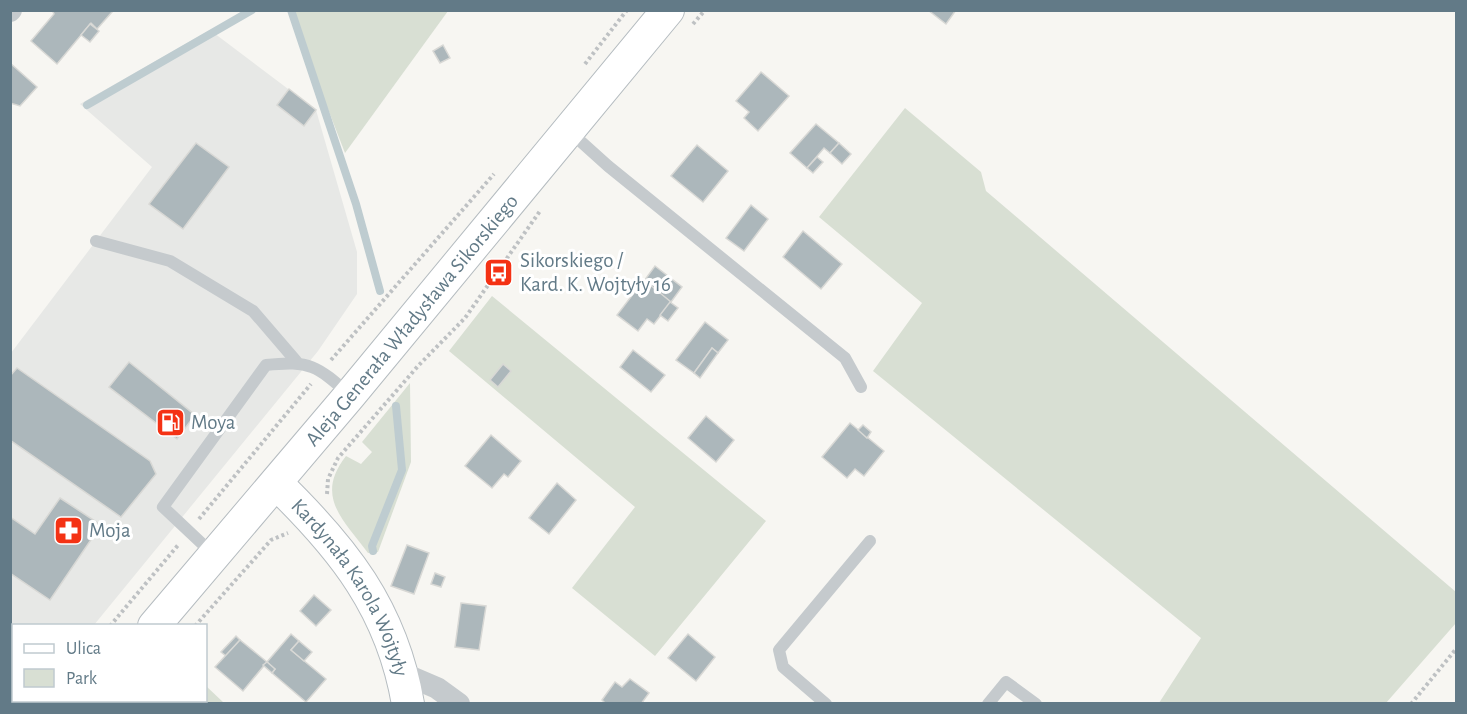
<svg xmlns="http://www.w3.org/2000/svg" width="1467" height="714" font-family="'Alegreya Sans',sans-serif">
<rect width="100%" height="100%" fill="#f7f6f2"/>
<path fill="#e7e8e6" d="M210,30L316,110L357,252V294L318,351L94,625L14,626V700L11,703V353L152,167L80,104Z"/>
<g fill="#d8dfd3">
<path d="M290,11H448L345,153Z"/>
<path d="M905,108L981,172L986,191L1456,592V623L1386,703H1159L1201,638L873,371L922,303L819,217Z"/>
<path d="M492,296L766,521L655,656L572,588L635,507L449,351Z"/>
<path d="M410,383L411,462L378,552L368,553C344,520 314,497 346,456L361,464L372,452L362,442Z"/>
<path d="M206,686L224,703H143L145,700H206Z"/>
</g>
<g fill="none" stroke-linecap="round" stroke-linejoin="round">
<g stroke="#beccd0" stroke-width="8">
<path d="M291,10L356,204L380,291"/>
<path d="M87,105L252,10"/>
<path d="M373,551L372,546L402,470L396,406"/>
</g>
</g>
<g fill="#acb7bb" stroke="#d8d8d5" stroke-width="1.5">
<path d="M52,10H110L112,12L97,29L91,23L57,64L31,41L54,14Z"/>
<path d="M928,10H956L946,24Z"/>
<path d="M90,24L99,31L90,42L81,35Z"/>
<path d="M443,45L450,58L440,63L433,51Z"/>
<path d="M10,63L37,87L20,106L10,103Z"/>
<path d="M761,72L789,96L758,131L744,118L749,112L736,101Z"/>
<path d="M289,89L316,110L304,126L277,105Z"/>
<path d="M816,124L839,143L830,153L824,148L807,168L790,153Z"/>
<path d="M196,143L229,167L183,229L149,204Z"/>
<path d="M839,143L851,154L842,164L830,153Z"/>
<path d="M697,145L728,171L703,202L671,176Z"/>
<path d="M817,157L823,162L813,173L807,168Z"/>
<path d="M751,205L768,219L744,251L726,238Z"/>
<path d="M803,231L842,264L821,289L783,257Z"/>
<path d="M655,266L682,287L671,302L644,281Z"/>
<path d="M643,281L649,284L645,289L640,285Z"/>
<path d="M649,284L671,302L654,324L647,319L638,331L617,315L640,285L645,289Z"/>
<path d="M670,302L678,308L668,321L660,315Z"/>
<path d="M705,322L728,340L718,353L712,348L694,373L676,360Z"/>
<path d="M712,348L718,353L700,378L694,373Z"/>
<path d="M633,350L665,375L651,392L620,367Z"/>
<path d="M129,362L195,415L177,439L109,387Z"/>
<path d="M503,364L511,371L498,387L490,380Z"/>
<path d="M17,368L150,461L156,474L121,517L10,440V376Z"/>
<path d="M706,416L734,440L716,462L688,438Z"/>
<path d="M850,423L884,451L864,476L855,469L847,478L822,457Z"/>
<path d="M863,425L871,432L867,438L858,430Z"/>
<path d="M491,435L521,461L508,477L504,474L492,488L465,466Z"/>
<path d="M557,483L576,500L549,534L529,518Z"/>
<path d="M60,498L101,525L50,600L10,573V517L35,534Z"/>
<path d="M407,545L429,553L414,594L391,586Z"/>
<path d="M435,573L445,577L441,587L431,584Z"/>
<path d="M314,595L331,610L316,626L300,611Z"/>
<path d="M461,603L486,606L479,650L455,647Z"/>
<path d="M291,634L299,641L291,650L326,679L306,702L272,673L275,669L267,662Z"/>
<path d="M688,634L715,657L696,681L668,658Z"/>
<path d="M236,636L240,640L226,656L221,652Z"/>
<path d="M240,640L267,662L243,691L215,667Z"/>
<path d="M299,641L312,652L304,661L291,650Z"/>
<path d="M267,662L275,669L272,673L263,665Z"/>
<path d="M630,679L649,693L641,704H606L602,700L615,682L622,687Z"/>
</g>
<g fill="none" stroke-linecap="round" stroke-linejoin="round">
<defs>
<g id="secondary">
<path id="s1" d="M276,483C343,548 392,609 408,704"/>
<path id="s2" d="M154,626L350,395L668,10"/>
<path d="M88,704L91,700"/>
</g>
</defs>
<use href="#secondary" stroke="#b5bcc0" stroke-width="34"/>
<g stroke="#bec1c3" stroke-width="4" stroke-dasharray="3 3" stroke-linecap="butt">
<path d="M693,24L705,10"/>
<path d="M585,64L627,10"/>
<path d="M331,360L494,174"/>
<path d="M327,494L328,479L338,458L418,366L465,318L540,211"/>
<path d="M199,519L311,384"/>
<path d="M110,626L179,544"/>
<path d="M195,626L271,540L288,533"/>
<path d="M127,704L130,700"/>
<path d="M1411,704L1456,649"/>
</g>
<g stroke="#c5cacd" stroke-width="12">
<path d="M568,130L608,166L845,358L861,387"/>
<path d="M96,241L170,261L253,311L296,361"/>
<path d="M213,554L163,507L266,365C310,360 317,366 350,395"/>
<path d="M10,666L14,669"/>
<path d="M49,700L52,704"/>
<path d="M826,704L783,667L779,650L870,541"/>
<path d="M988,704L1006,682L1036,704"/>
</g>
<g stroke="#c5cacd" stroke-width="22">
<path d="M10,11L11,10"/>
<path d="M402,673L437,688L459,704"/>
</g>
<use href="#secondary" stroke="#fff" stroke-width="32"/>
</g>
<defs>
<symbol id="bus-square" viewBox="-11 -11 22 22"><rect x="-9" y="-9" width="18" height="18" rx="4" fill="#f43214" stroke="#fff"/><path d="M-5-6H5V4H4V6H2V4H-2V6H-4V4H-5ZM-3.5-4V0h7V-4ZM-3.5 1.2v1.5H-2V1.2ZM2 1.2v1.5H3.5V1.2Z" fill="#fff"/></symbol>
<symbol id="fuel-square" viewBox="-11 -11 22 22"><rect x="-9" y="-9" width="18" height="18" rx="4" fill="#f43214" stroke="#fff"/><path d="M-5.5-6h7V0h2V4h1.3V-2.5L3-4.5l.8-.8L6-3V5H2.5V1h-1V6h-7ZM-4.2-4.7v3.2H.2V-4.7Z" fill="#fff"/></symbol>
<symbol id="pharmacy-square" viewBox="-11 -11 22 22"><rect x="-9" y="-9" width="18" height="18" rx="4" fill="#f43214" stroke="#fff"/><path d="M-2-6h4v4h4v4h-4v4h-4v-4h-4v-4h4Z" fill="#fff"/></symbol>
</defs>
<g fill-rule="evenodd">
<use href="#bus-square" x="482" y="256" width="33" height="33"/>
<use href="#fuel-square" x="154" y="406" width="33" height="33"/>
<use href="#pharmacy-square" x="52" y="514" width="33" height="33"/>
</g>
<g text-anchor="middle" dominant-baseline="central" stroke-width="6" stroke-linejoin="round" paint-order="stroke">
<g font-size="21" fill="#627a87" stroke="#fff" text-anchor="start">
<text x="520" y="260">Sikorskiego /<tspan x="520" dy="24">Kard. K. Wojtyły 16</tspan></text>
<text x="191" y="422">Moya</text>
<text x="89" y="530">Moja</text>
</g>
<g font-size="21" fill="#627a87" stroke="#fff">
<text stroke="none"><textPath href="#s2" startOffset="400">Aleja Generała Władysława Sikorskiego</textPath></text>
<text stroke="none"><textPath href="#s1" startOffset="130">Kardynała Karola Wojtyły</textPath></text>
</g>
</g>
<rect width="1467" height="714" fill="none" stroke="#627a87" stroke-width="24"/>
<rect x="12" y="624" width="195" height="78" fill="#ffffff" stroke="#c0cacf" stroke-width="1.5"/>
<rect x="24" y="644" width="30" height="9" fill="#ffffff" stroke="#c0cacf" stroke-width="1.5"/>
<text x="66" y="654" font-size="18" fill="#627a87">Ulica</text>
<rect x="24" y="669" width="30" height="18" fill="#d8dfd3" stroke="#c0cacf" stroke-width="1.5"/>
<text x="66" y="684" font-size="18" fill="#627a87">Park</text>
</svg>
